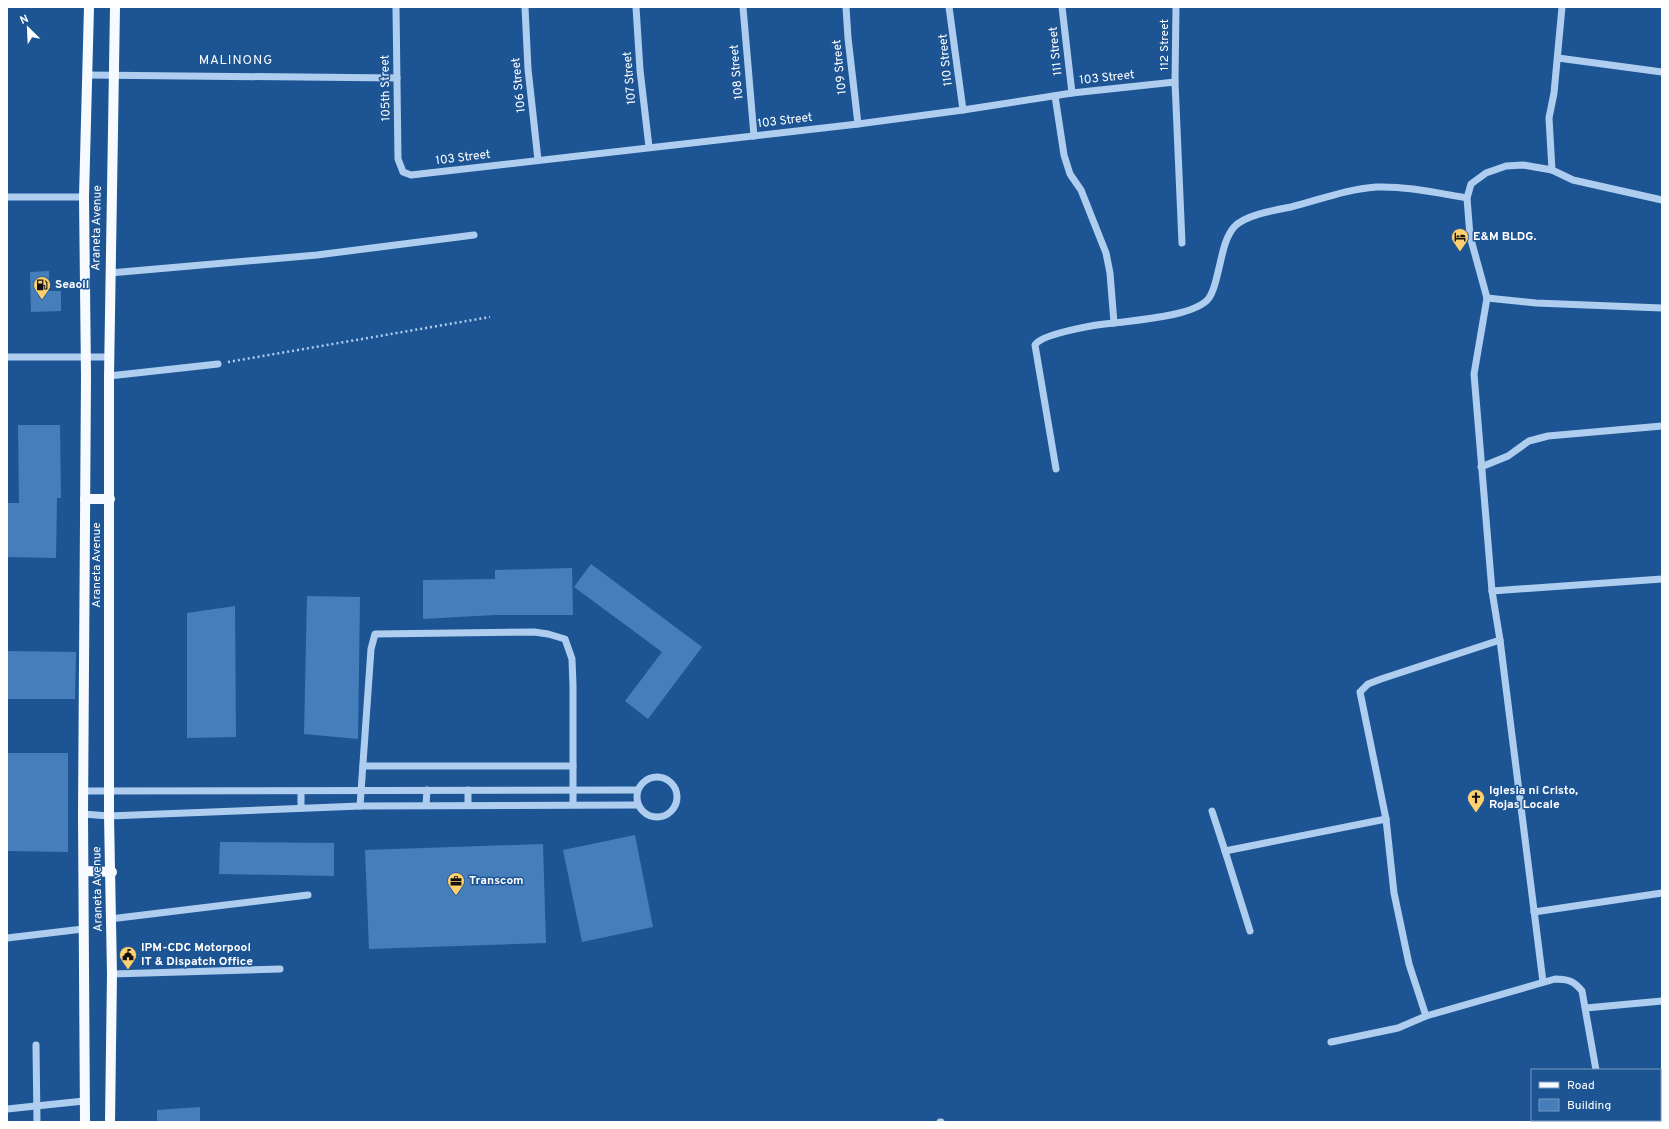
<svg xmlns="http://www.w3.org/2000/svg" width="1669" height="1129" font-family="Overpass,sans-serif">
<rect width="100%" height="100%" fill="#1d5594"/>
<g fill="#457ebb">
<path d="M49,271V291H61V311L31,312L30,272Z"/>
<path d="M18,425H60L61,498H57L56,558L7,557V503H19Z"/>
<path d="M591,564L702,647L648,719L625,701L662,652L574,587Z"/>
<path d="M572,568L573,615H495L423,619V580L495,579V570Z"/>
<path d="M307,596L360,597L358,739L304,734Z"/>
<path d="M235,606L236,737L187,738V613Z"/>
<path d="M7,651L76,652L75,699H7Z"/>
<path d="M7,753H68V852L7,851Z"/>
<path d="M635,835L653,927L582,942L563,850Z"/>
<path d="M220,842L334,843V876L219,874Z"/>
<path d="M543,844L546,943L369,949L365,850Z"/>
<path d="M200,1107V1122H157V1110Z"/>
</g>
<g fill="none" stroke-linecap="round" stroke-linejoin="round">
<path stroke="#afceef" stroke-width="2.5" stroke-dasharray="2 3" stroke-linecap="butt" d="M228,362L490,317"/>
<g stroke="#afceef" stroke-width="7">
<path d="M396,7L398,159L403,172L411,175L858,124L963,110L1072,93L1175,82"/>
<path d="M525,7L528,69L538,160"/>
<path d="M636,7L640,70L649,147"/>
<path d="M743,7L754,136"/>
<path d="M846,7L848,38L858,124"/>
<path d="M949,7L963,110"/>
<path d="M1062,7L1072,93"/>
<path d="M1176,7L1175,82L1182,243"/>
<path d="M1558,58L1662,72"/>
<path d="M87,75L397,78"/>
<path d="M1055,96L1064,155L1070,174L1081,190L1106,253L1110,273L1114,323C1100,324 1042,333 1035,345L1056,469"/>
<path d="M1552,170L1549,118L1554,93L1562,7"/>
<path d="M7,197H84"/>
<path d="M110,273L317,255L474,235"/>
<path d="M1487,298L1536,303L1662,308"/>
<path d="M1114,323C1137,320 1196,316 1209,298C1214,291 1216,281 1218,272C1222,257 1224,239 1234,227C1245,215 1275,210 1291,207C1319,200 1347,189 1376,187C1407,186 1437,193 1467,198"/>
<path d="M7,357H110"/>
<path d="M109,376L218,364"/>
<path d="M1481,467L1508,456L1529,441L1548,436L1662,426"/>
<path d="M1492,591L1662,579"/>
<path d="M363,766H573"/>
<circle cx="657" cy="797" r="20"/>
<path d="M84,791L637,790"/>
<path d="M426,805L427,790"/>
<path d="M468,805V790"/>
<path d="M360,806L371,649L375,634L534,632L548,634L565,639L572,659L573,686V804"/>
<path d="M301,808V791"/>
<path d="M1212,811L1225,851"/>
<path d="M83,814L109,816L360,806L637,805"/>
<path d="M1534,912L1662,893"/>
<path d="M110,919L308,895"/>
<path d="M1250,931L1225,851L1386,819"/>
<path d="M7,938L83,929"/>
<path d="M112,974L280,969"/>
<path d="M1543,982L1500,640L1492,591L1474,374L1487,298L1470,236L1467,198L1471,184L1486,173L1506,166L1523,165L1552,170L1573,180L1662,200"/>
<path d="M1586,1008L1662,1001"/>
<path d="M1426,1016L1409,964L1394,893L1386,819L1360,692L1368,684L1381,679L1500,640"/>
<path d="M1331,1042L1398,1028L1426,1016L1555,979C1568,979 1574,981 1582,991L1596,1070"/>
<path d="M36,1045L37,1122"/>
<path d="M7,1109L84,1101"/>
<path d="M1610,1120V1122"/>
<path d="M940,1122H941"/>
</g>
<g stroke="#f7faff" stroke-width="10">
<path d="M85,499H110"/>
<path d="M84,871L112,872"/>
<path d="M85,1122L83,814L86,376L84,197L89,7"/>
<path d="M110,1122L112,974L109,816V376L115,7"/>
</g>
</g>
<defs>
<symbol id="hotel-pin" viewBox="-11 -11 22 30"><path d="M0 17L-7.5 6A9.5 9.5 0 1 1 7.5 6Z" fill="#fed06e" stroke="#1d5594"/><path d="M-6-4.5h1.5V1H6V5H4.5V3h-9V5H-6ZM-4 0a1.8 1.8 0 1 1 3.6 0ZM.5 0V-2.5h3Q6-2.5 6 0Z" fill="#111"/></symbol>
<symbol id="fuel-pin" viewBox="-11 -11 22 30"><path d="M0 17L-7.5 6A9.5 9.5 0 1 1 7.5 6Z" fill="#fed06e" stroke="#1d5594"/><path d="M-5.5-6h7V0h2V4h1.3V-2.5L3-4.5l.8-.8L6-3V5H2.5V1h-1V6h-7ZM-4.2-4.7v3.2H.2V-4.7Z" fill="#111"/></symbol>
<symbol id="church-pin" viewBox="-11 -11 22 30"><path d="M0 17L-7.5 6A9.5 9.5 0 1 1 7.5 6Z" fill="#fed06e" stroke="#1d5594"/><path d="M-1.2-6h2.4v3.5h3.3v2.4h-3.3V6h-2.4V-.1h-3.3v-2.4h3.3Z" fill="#111"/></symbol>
<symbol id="office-pin" viewBox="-11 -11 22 30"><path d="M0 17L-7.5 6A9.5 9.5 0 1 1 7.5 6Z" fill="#fed06e" stroke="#1d5594"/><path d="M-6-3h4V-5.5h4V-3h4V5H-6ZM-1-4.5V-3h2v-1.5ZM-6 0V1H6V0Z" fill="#111"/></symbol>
<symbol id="civic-pin" viewBox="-11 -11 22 30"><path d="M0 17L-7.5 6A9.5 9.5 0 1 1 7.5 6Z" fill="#fed06e" stroke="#1d5594"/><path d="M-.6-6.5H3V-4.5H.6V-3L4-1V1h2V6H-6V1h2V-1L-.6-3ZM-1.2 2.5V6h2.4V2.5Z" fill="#111"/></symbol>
</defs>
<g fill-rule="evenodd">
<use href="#hotel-pin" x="1450" y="227" width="20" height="27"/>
<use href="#fuel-pin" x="32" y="275" width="20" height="27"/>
<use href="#church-pin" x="1466" y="788" width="20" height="27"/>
<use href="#office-pin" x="446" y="871" width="20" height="27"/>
<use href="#civic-pin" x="118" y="945" width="20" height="27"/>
</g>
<g text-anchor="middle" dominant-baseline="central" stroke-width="3" stroke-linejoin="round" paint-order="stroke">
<g font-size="12" fill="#fff" stroke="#1d5594">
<text transform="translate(1165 45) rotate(-90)">112 Street</text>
<text transform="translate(1056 51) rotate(-96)">111 Street</text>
<text transform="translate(946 60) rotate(-96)">110 Street</text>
<text transform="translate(840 67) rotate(-96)">109 Street</text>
<text transform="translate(737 72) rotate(-95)">108 Street</text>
<text transform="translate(630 78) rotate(-95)">107 Street</text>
<text transform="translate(1107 78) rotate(-6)">103 Street</text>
<text transform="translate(519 85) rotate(-96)">106 Street</text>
<text transform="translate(386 88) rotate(-91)">105th Street</text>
<text transform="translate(785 121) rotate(-7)">103 Street</text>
<text transform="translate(463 158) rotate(-7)">103 Street</text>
<text transform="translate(97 228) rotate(-89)">Araneta Avenue</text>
<text transform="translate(97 565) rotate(-90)">Araneta Avenue</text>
<text transform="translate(98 889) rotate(-91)">Araneta Avenue</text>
</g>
<g font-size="12" font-weight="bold" fill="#fff" stroke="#1d5594" text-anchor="start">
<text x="1473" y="237">E&amp;M BLDG.</text>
<text x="55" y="285">Seaoil</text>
<text x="1489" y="791">Iglesia ni Cristo,<tspan x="1489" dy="14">Rojas Locale</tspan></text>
<text x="469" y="881">Transcom</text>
<text x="141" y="948">IPM-CDC Motorpool<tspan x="141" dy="14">IT &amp; Dispatch Office</tspan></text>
</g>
<g font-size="13" letter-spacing="1" fill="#fff" stroke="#1d5594">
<text x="236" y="61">MALINONG</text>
</g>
</g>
<rect width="1669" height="1129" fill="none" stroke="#ffffff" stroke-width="16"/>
<rect x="1531" y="1069" width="130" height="52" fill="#1d5594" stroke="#7799bf"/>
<rect x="1539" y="1082" width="20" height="6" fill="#f7faff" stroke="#7799bf"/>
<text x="1567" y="1089" font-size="12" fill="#ffffff">Road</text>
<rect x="1539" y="1099" width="20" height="12" fill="#457ebb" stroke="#7799bf"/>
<text x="1567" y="1109" font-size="12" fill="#ffffff">Building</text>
<g transform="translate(28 28) rotate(336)" stroke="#1d5594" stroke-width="3" paint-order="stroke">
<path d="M0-3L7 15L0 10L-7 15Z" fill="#ffffff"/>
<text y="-6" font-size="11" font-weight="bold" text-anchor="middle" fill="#ffffff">N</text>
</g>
</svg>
